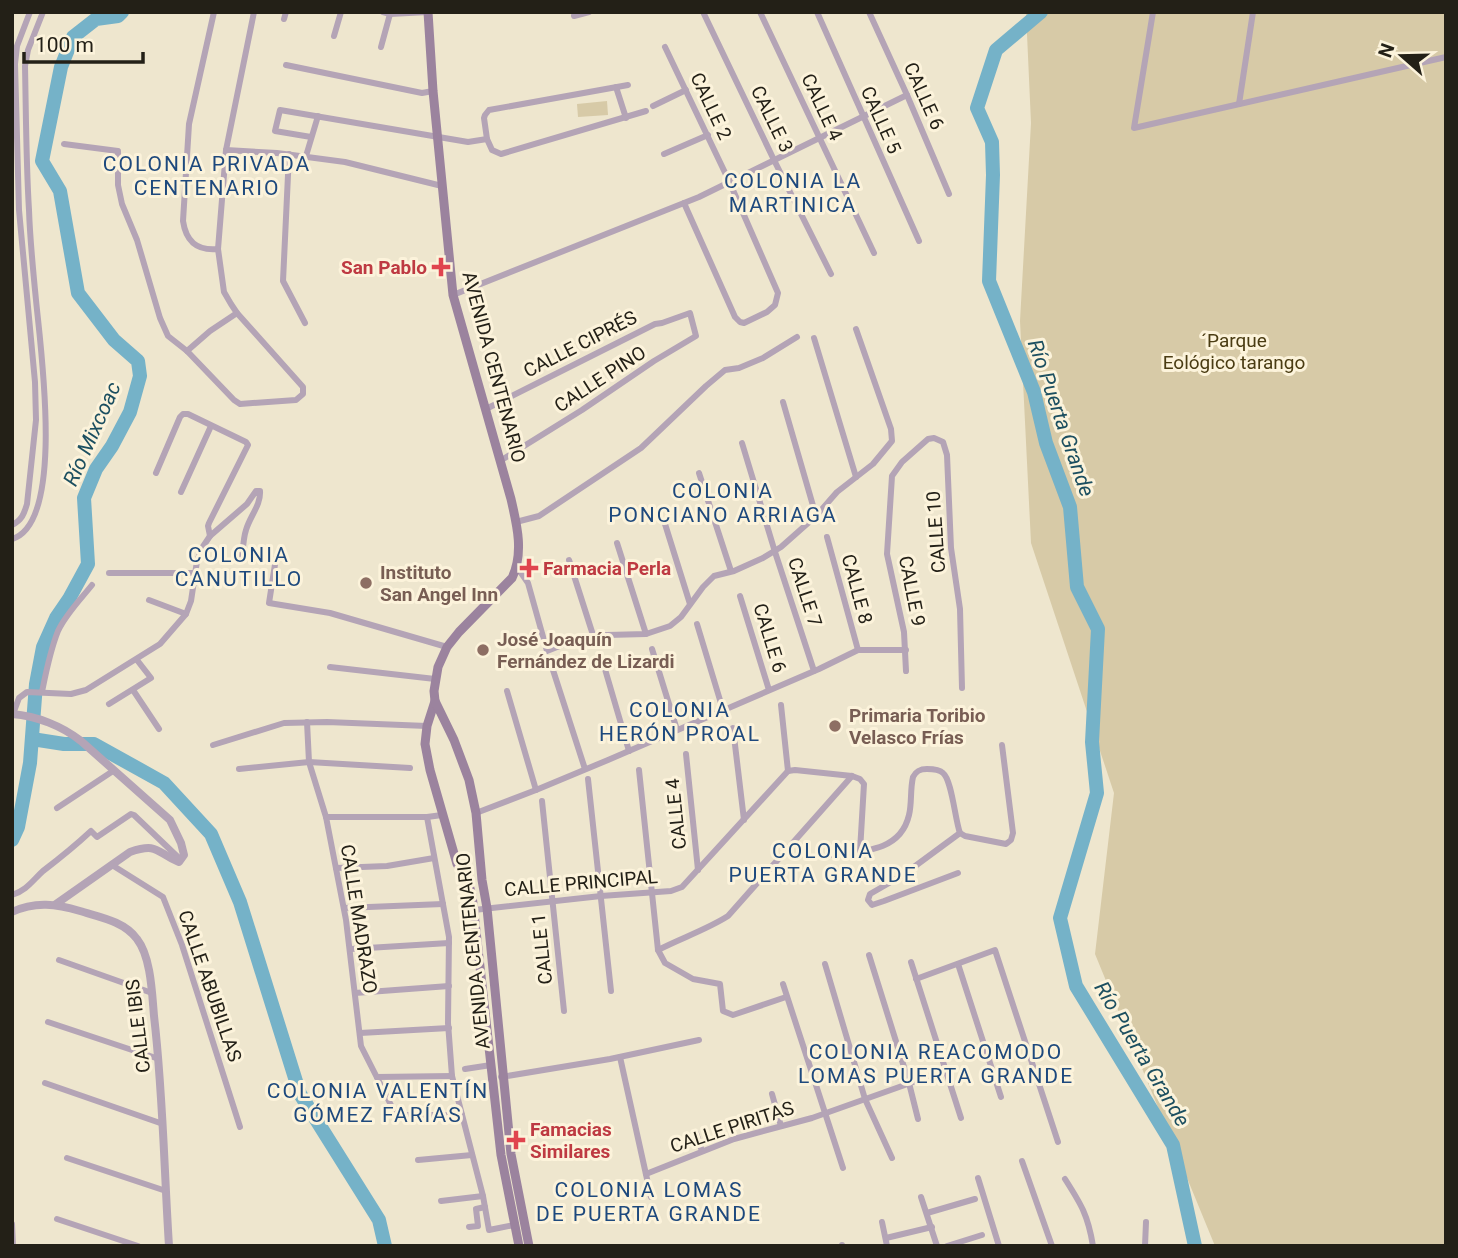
<svg xmlns="http://www.w3.org/2000/svg" width="1458" height="1258" font-family="Roboto,sans-serif">
<rect width="100%" height="100%" fill="#eee6ce"/>
<g fill="#d7caa7">
<path d="M1026,12H1446V1246H1215L1095,954L1114,793L1031,543L1020,321L1031,123Z"/>
<path d="M607,101L608,115L578,117L577,104Z"/>
</g>
<g fill="none" stroke-linecap="round" stroke-linejoin="round">
<g stroke="#75b2c8" stroke-width="14">
<path d="M1041,12L996,50L977,108L992,142L993,175L989,281L1034,392L1046,443L1070,507L1077,587L1098,629L1092,742L1097,793L1060,918L1076,986L1173,1145L1195,1246"/>
<path d="M32,739L64,744H94L164,783L211,834L240,902L300,1094L379,1220L385,1246"/>
<path d="M12,840L18,827L30,763L36,684L43,647L56,618L69,599L88,564L84,498L96,469L112,446L130,412L140,376L138,361L114,340L78,293L60,191L42,161L61,67L73,37L96,19L118,16L122,12"/>
</g>
<g stroke="#b4a4b6" stroke-width="6">
<path d="M214,12L189,124L183,221C186,241 196,251 218,249"/>
<path d="M383,12L390,14L428,12"/>
<path d="M760,12L874,253"/>
<path d="M817,12L919,241"/>
<path d="M869,12L907,95L949,194"/>
<path d="M1153,12L1134,128L1446,57"/>
<path d="M704,14L774,160L831,274"/>
<path d="M574,16L589,12"/>
<path d="M284,19L286,12"/>
<path d="M334,36L341,12"/>
<path d="M381,47L390,14"/>
<path d="M665,47L729,181L778,293L775,305L767,312L744,323L740,322L735,317L684,203"/>
<path d="M286,65L422,93L433,91"/>
<path d="M616,87L626,118"/>
<path d="M1239,104L1253,12"/>
<path d="M653,106L686,90"/>
<path d="M311,137L275,131L280,110L468,142L487,139L484,118L485,115L489,110L628,85"/>
<path d="M487,139L492,150L501,154L646,111"/>
<path d="M64,144L118,151V185L122,204L137,240L160,318L168,336L187,351L234,400L240,404L296,400L303,394V387L237,313L231,304L224,292L218,249L226,150L254,12"/>
<path d="M226,150L277,153L345,162L442,186"/>
<path d="M289,154L283,281L305,323"/>
<path d="M664,154L708,135"/>
<path d="M306,156L318,116"/>
<path d="M453,295L699,197L907,95"/>
<path d="M814,338L856,477"/>
<path d="M187,351L210,331L237,313"/>
<path d="M783,402L816,516"/>
<path d="M486,409L655,324L662,323L690,313L696,336L654,361L582,410L500,461"/>
<path d="M742,443L775,552L814,671"/>
<path d="M156,473L180,417L183,414H188L246,442L248,445L209,523L208,526L210,536"/>
<path d="M699,473L731,571"/>
<path d="M181,492L211,426"/>
<path d="M516,522L539,516L641,448L706,386L725,370L739,368L763,358L797,337"/>
<path d="M665,524L690,604"/>
<path d="M12,525C22,520 24,514 27,504L36,420L35,382L19,210L15,64L17,46L30,12"/>
<path d="M827,537L858,650"/>
<path d="M12,539C66,523 40,344 36,300C33,270 30,240 29,210C26,162 26,113 25,66L28,50L43,12"/>
<path d="M617,543L646,634"/>
<path d="M276,558L269,603L330,613L447,647"/>
<path d="M569,560L593,635"/>
<path d="M517,567L528,583L547,651L580,638L607,635L646,634L670,626L681,617L703,587L714,576L734,571L763,558L781,547L816,516L837,492L873,464L892,441L891,429L856,329"/>
<path d="M109,573H195"/>
<path d="M740,596L769,690"/>
<path d="M149,600L186,614"/>
<path d="M697,624L723,710"/>
<path d="M652,649L677,730"/>
<path d="M602,659L629,751"/>
<path d="M330,667L435,679"/>
<path d="M552,667L585,769"/>
<path d="M906,671L904,632L887,554L892,476L902,462L928,439L934,438L943,442L947,455L951,548L960,609L962,688"/>
<path d="M133,690L159,729"/>
<path d="M507,691L536,790"/>
<path d="M42,692C46,672 50,651 58,631C66,614 80,600 92,585"/>
<path d="M109,704L151,678L137,660"/>
<path d="M781,705L788,771"/>
<path d="M13,714L19,698L27,692L71,694L86,690L160,644L186,614L191,601L197,561L202,548L210,536L247,504L256,491H260C261,505 250,516 246,530C243,539 243,550 242,560"/>
<path d="M307,722L309,762L326,817L346,920L361,1046L396,1115H462"/>
<path d="M733,728L744,820"/>
<path d="M213,745L284,723L327,722L427,726"/>
<path d="M686,754L698,870"/>
<path d="M239,769L309,762L410,768"/>
<path d="M639,770L658,950L665,963L693,979L720,984L723,1011L733,1015L786,997"/>
<path d="M588,779L611,991"/>
<path d="M542,801L564,1011"/>
<path d="M57,808L113,771"/>
<path d="M476,813L536,790L608,760L819,669L858,650H906"/>
<path d="M326,817H427L442,815"/>
<path d="M427,817L449,937L448,1023L452,1076L483,1196L489,1230L514,1225"/>
<path d="M827,855C858,851 900,854 909,815C912,803 910,790 913,777C916,771 920,769 927,769C932,769 939,769 943,773C952,780 955,820 960,833"/>
<path d="M112,865L163,897L182,945L240,1127"/>
<path d="M336,868L387,866L434,858"/>
<path d="M958,873L884,901L872,905L868,900L870,894L903,875L960,833L965,836L1006,844L1011,840L1013,833L1002,745"/>
<path d="M12,895C27,890 32,881 43,871C60,858 76,845 91,831L97,837L131,814L134,815L181,860"/>
<path d="M344,908L443,904"/>
<path d="M474,910L601,896L671,891L682,887L788,771L795,770L852,776L860,779L864,784L860,851"/>
<path d="M351,949L449,943"/>
<path d="M658,950C681,938 706,930 728,916L852,776"/>
<path d="M869,955L909,1083L918,1119"/>
<path d="M59,960L152,993"/>
<path d="M911,962L961,1118"/>
<path d="M825,964L865,1099L892,1158"/>
<path d="M958,964L1001,1097"/>
<path d="M916,979L995,950L1058,1142"/>
<path d="M783,984L843,1168"/>
<path d="M355,993L449,986"/>
<path d="M48,1022L159,1059"/>
<path d="M360,1033L449,1028"/>
<path d="M620,1057L651,1197"/>
<path d="M465,1069L491,1065"/>
<path d="M377,1077L452,1076"/>
<path d="M501,1077L610,1059L699,1040"/>
<path d="M45,1083L163,1124"/>
<path d="M772,1094L781,1126"/>
<path d="M696,1133L702,1151"/>
<path d="M67,1158L166,1191"/>
<path d="M418,1160L472,1155"/>
<path d="M1022,1161L1052,1246"/>
<path d="M646,1174L734,1139L812,1118L947,1070"/>
<path d="M978,1178L999,1246"/>
<path d="M1065,1179C1081,1204 1088,1215 1093,1246"/>
<path d="M921,1197L937,1246"/>
<path d="M441,1201L483,1196"/>
<path d="M927,1213L975,1199"/>
<path d="M57,1219L138,1246"/>
<path d="M882,1222L887,1246"/>
<path d="M12,1224L13,1246"/>
<path d="M469,1227L478,1226L476,1209L485,1207"/>
<path d="M886,1238L932,1227"/>
<path d="M842,1245V1246"/>
<path d="M947,1246L982,1235"/>
<path d="M1145,1246L1146,1222"/>
</g>
<g stroke="#b4a4b6" stroke-width="8">
<path d="M12,714C37,716 62,726 81,741L170,820L181,843L184,855L179,862C156,853 159,842 130,852L56,904"/>
<path d="M12,912C35,901 57,904 80,911C99,917 124,921 137,939C151,957 152,993 154,1016C163,1092 164,1169 169,1246"/>
</g>
<g stroke="#9b839e" stroke-width="9">
<path d="M428,12L433,91L453,295L511,499C517,525 524,553 512,578L459,632L447,647L438,667L434,691L435,701L427,726L425,744L430,770L457,864L468,882L472,895L501,1155L519,1246"/>
<path d="M435,701L454,740L469,780L476,813L482,880L487,908L511,1154L529,1246"/>
</g>
</g>
<g fill="#e0444e" stroke="#fcf3db" stroke-width="2.5">
<path d="M437.5 256.5h7v7h7v7h-7v7h-7v-7h-7v-7h7z"/>
<path d="M525.5 557.5h7v7h7v7h-7v7h-7v-7h-7v-7h7z"/>
<path d="M512.5 1129.5h7v7h7v7h-7v7h-7v-7h-7v-7h7z"/>
</g>
<g fill="#8d6e63" stroke="#fcf3db" stroke-width="2.5">
<circle cx="366" cy="583" r="7"/>
<circle cx="483" cy="650" r="7"/>
<circle cx="835" cy="726" r="7"/>
</g>
<g text-anchor="middle" dominant-baseline="central" stroke-width="6" stroke-linejoin="round" paint-order="stroke">
<g font-size="19" fill="#232017" stroke="#fcf3db">
<text transform="translate(924 96) rotate(66)">CALLE 6</text>
<text transform="translate(711 106) rotate(65)">CALLE 2</text>
<text transform="translate(822 107) rotate(65)">CALLE 4</text>
<text transform="translate(772 119) rotate(64)">CALLE 3</text>
<text transform="translate(881 120) rotate(66)">CALLE 5</text>
<text transform="translate(580 344) rotate(-27)">CALLE CIPRÉS</text>
<text transform="translate(494 367) rotate(75)">AVENIDA CENTENARIO</text>
<text transform="translate(600 379) rotate(-33)">CALLE PINO</text>
<text transform="translate(936 532) rotate(-94)">CALLE 10</text>
<text transform="translate(857 589) rotate(75)">CALLE 8</text>
<text transform="translate(912 591) rotate(79)">CALLE 9</text>
<text transform="translate(805 592) rotate(72)">CALLE 7</text>
<text transform="translate(770 638) rotate(73)">CALLE 6</text>
<text transform="translate(676 814) rotate(-96)">CALLE 4</text>
<text transform="translate(581 883) rotate(-5)">CALLE PRINCIPAL</text>
<text transform="translate(359 919) rotate(81)">CALLE MADRAZO</text>
<text transform="translate(542 949) rotate(-96)">CALLE 1</text>
<text transform="translate(473 951) rotate(-96)">AVENIDA CENTENARIO</text>
<text transform="translate(210 986) rotate(71)">CALLE ABUBILLAS</text>
<text transform="translate(138 1026) rotate(-97)">CALLE IBIS</text>
<text transform="translate(732 1127) rotate(-18)">CALLE PIRITAS</text>
</g>
<g font-size="19" font-weight="bold" fill="#be3a42" stroke="#fcf3db" text-anchor="start">
<text x="427" y="267" text-anchor="end">San Pablo</text>
<text x="543" y="568">Farmacia Perla</text>
<text x="530" y="1129">Famacias<tspan x="530" dy="22">Similares</tspan></text>
</g>
<g font-size="19" fill="#4a3c13" stroke="#fcf3db">
<text x="1234" y="340">´Parque<tspan x="1234" dy="22">Eológico tarango</tspan></text>
</g>
<g font-size="19" font-weight="bold" fill="#785e54" stroke="#fcf3db" text-anchor="start">
<text x="380" y="572">Instituto<tspan x="380" dy="22">San Angel Inn</tspan></text>
<text x="497" y="639">José Joaquín<tspan x="497" dy="22">Fernández de Lizardi</tspan></text>
<text x="849" y="715">Primaria Toribio<tspan x="849" dy="22">Velasco Frías</tspan></text>
</g>
<g font-size="21" letter-spacing="2" fill="#1e497d" stroke="#fcf3db">
<text x="207" y="164">COLONIA PRIVADA<tspan x="207" dy="24">CENTENARIO</tspan></text>
<text x="793" y="181">COLONIA LA<tspan x="793" dy="24">MARTINICA</tspan></text>
<text x="723" y="491">COLONIA<tspan x="723" dy="24">PONCIANO ARRIAGA</tspan></text>
<text x="239" y="555">COLONIA<tspan x="239" dy="24">CANUTILLO</tspan></text>
<text x="680" y="710">COLONIA<tspan x="680" dy="24">HERÓN PROAL</tspan></text>
<text x="823" y="851">COLONIA<tspan x="823" dy="24">PUERTA GRANDE</tspan></text>
<text x="936" y="1052">COLONIA REACOMODO<tspan x="936" dy="24">LOMAS PUERTA GRANDE</tspan></text>
<text x="378" y="1091">COLONIA VALENTÍN<tspan x="378" dy="24">GÓMEZ FARÍAS</tspan></text>
<text x="649" y="1190">COLONIA LOMAS<tspan x="649" dy="24">DE PUERTA GRANDE</tspan></text>
</g>
<g font-size="21" font-style="italic" fill="#1c4f60" stroke="#fcf3db">
<text transform="translate(1061 418) rotate(71)">Río Puerta Grande</text>
<text transform="translate(92 434) rotate(-66)">Río Mixcoac</text>
<text transform="translate(1142 1054) rotate(59)">Río Puerta Grande</text>
</g>
</g>
<rect width="1458" height="1258" fill="none" stroke="#232017" stroke-width="28"/>
<g transform="translate(1402 56) rotate(290)" stroke="#fcf3db" stroke-width="5" paint-order="stroke">
<path d="M0-5L12 26L0 18L-12 26Z" fill="#232017"/>
<text y="-10" font-size="19" font-weight="bold" text-anchor="middle" fill="#232017">N</text>
</g>
<path d="M24 52v10h119v-10" fill="none" stroke="#232017" stroke-width="3.5"/>
<text x="35" y="52" font-size="21" fill="#232017" stroke="#fcf3db" stroke-width="5" paint-order="stroke">100 m</text>
</svg>
